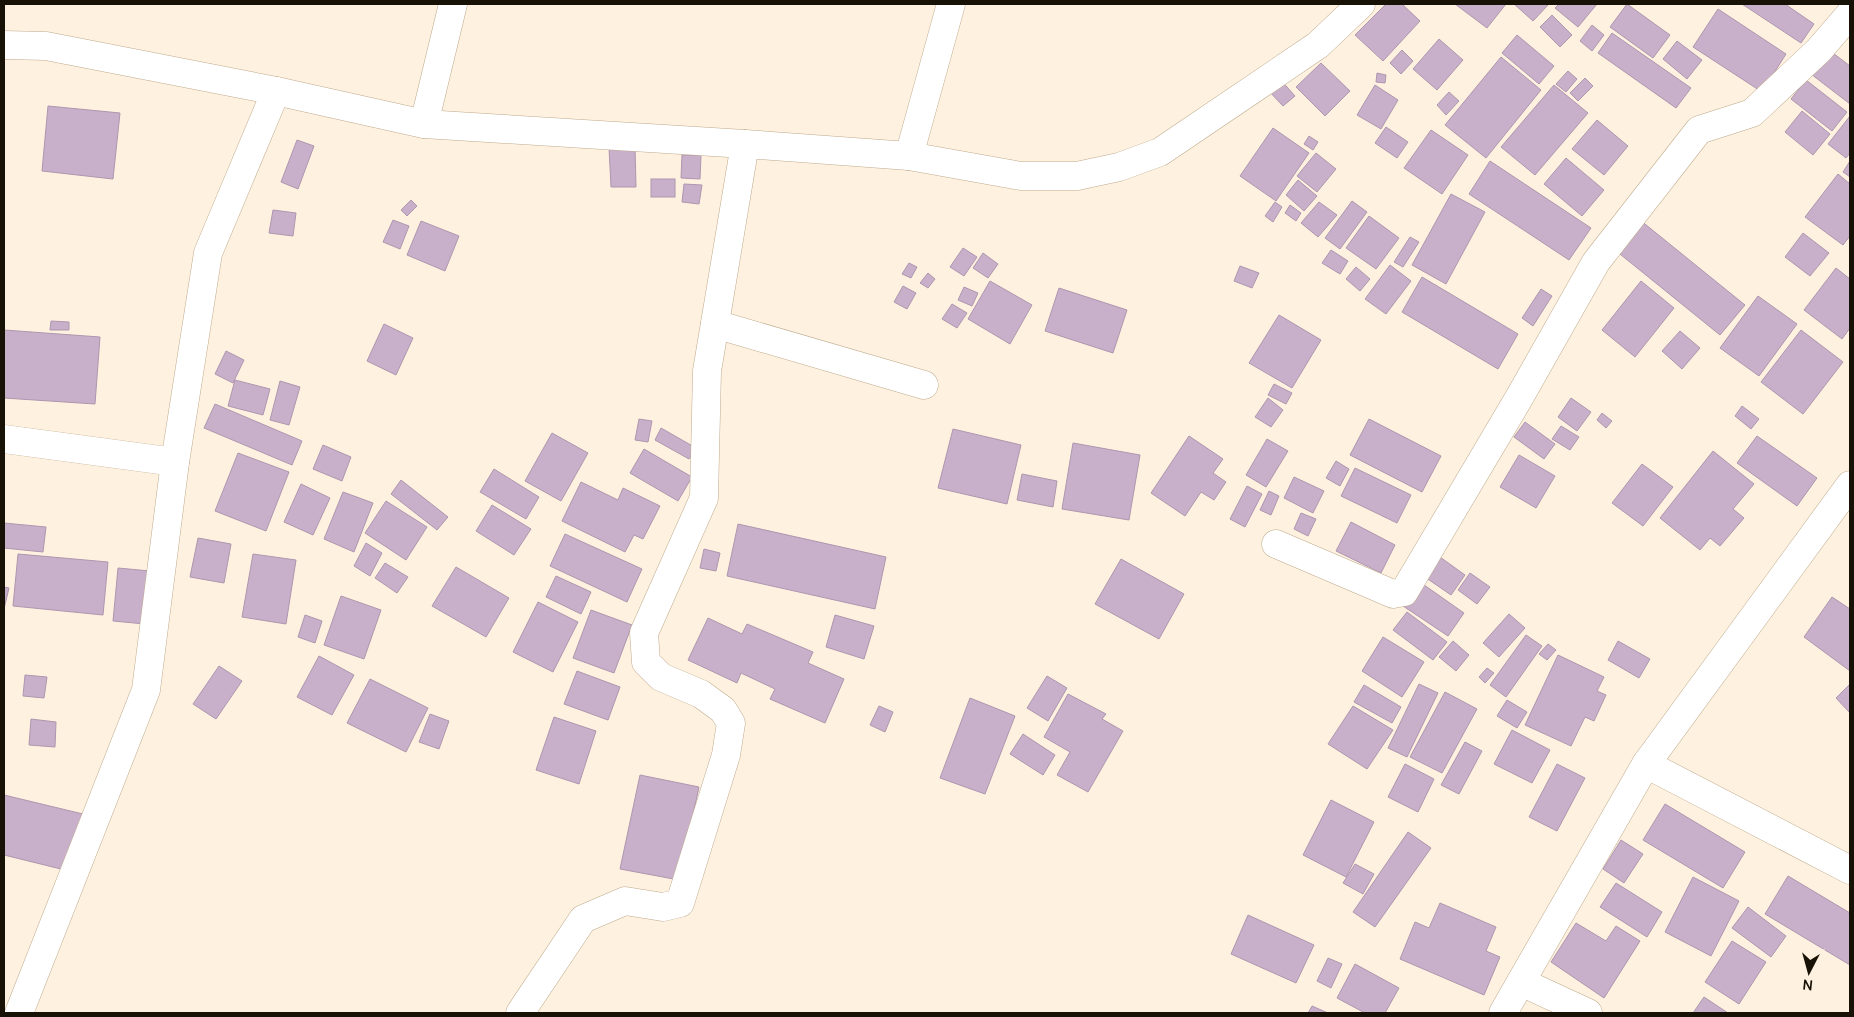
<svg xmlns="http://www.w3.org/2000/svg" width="1854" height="1017" font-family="Manrope,sans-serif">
<rect width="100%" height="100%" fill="#fef1df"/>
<g fill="#c8b0ca" stroke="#ae96af">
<path d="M1386,4H1402L1420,21L1383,61L1355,35Z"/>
<path d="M1455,4H1506L1487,28Z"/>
<path d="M1514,4H1549L1533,21Z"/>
<path d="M1559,4H1597L1578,27L1555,8Z"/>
<path d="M1627,4L1670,35L1653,58L1610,27Z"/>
<path d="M1742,4H1785L1814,24L1801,43Z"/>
<path d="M1718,9L1786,54L1762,92L1693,47Z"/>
<path d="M1552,15L1572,35L1560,47L1540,27Z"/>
<path d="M1592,25L1604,35L1592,51L1580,41Z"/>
<path d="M1612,33L1691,88L1676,108L1598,53Z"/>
<path d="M1517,35L1554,66L1539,84L1502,53Z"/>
<path d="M1439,39L1463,60L1437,90L1413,69Z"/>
<path d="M1677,41L1702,60L1687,79L1663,59Z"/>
<path d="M1402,50L1413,61L1401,74L1390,63Z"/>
<path d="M1829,50L1850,66V104L1811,74Z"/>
<path d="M1501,57L1541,90L1486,158L1445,125Z"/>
<path d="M1321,63L1350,91L1325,116L1296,87Z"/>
<path d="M1568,71L1577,79L1566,92L1556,84Z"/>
<path d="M1377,73L1386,75L1385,83L1376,82Z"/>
<path d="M1279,78L1295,96L1283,106L1267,89Z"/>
<path d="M1585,78L1593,86L1578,101L1570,93Z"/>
<path d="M1806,80L1847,112L1832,131L1791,99Z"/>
<path d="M1375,85L1398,100L1381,129L1357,115Z"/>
<path d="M1554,85L1588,113L1535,175L1501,147Z"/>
<path d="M1449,92L1459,101L1446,115L1437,105Z"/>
<path d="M48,106L120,113L113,179L42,171Z"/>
<path d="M1802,111L1830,134L1813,155L1785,132Z"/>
<path d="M1850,116V153L1846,158L1828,144Z"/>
<path d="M1597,120L1628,146L1604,175L1572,149Z"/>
<path d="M1386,127L1408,142L1397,158L1375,143Z"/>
<path d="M1273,128L1309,153L1276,201L1240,176Z"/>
<path d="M1431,130L1468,155L1442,194L1404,168Z"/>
<path d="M1309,136L1318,142L1313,150L1304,144Z"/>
<path d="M297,140L314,146L298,189L281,182Z"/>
<path d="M635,147L636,187H611L609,148Z"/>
<path d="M1316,153L1336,169L1317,192L1297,176Z"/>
<path d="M682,155H701L700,179L681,178Z"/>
<path d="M1566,158L1604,190L1582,216L1544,184Z"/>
<path d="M1490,161L1591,228L1569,260L1469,194Z"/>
<path d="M1850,161V177L1843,172Z"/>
<path d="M1838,174L1850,184V236L1843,245L1805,217Z"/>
<rect x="651" y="179" width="24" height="18"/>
<path d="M1298,180L1317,196L1304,211L1286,195Z"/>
<path d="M684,184L702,185L699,204L682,202Z"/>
<path d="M1451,194L1485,212L1446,284L1412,265Z"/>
<path d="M411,200L417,206L407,216L401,210Z"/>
<path d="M1352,201L1367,212L1340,249L1325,238Z"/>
<path d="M1275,202L1282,207L1273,222L1265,216Z"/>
<path d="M1319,202L1337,215L1318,237L1301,223Z"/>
<path d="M1290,205L1301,213L1296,221L1285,213Z"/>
<path d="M273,210L296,213L293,236L269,233Z"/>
<path d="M1369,216L1399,238L1376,269L1346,248Z"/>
<path d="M393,220L409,226L400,249L383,242Z"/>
<path d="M1640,220L1745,305L1720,335L1615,250Z"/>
<path d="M421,221L459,236L445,271L407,255Z"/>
<path d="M1803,233L1829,253L1810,276L1785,257Z"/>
<path d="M1410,237L1419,242L1403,267L1394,262Z"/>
<path d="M963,248L977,257L964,276L950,267Z"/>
<path d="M1331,250L1348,261L1340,274L1322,263Z"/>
<path d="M983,253L998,264L988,278L973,268Z"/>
<path d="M909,263L917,267L911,278L902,274Z"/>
<path d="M1390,265L1411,281L1386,314L1365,299Z"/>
<path d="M1240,266L1259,273L1252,288L1234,281Z"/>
<path d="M1356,267L1370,279L1360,291L1346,279Z"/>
<path d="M1836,268L1850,279V328L1842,339L1804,310Z"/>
<path d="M928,273L935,279L928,288L920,283Z"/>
<path d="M1422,277L1518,334L1498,369L1402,312Z"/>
<path d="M990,281L1032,305L1010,344L968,319Z"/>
<path d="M1641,281L1674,308L1635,357L1602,330Z"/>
<path d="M903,286L916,293L907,309L894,302Z"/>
<path d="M964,287L978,293L972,306L958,300Z"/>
<path d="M1059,288L1127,310L1113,353L1045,331Z"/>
<path d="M1541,289L1552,296L1533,326L1522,318Z"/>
<path d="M1758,296L1797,324L1759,376L1720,348Z"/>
<path d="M952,304L967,313L957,328L942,319Z"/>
<path d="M1279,315L1321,340L1292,388L1249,363Z"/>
<path d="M51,321L69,322V330H50Z"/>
<path d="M384,324L413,338L396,375L367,361Z"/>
<path d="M4,330L100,337L95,404L4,398Z"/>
<path d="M1801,330L1843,362L1803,414L1761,382Z"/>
<path d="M1680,331L1700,348L1682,369L1662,351Z"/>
<path d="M226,351L244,360L233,383L215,374Z"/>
<path d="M235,380L270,389L263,415L228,406Z"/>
<path d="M280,381L300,387L289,425L270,420Z"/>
<path d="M1274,384L1292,393L1286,404L1268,395Z"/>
<path d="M1268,398L1283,410L1271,427L1255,417Z"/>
<path d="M1571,398L1591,412L1577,431L1558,417Z"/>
<path d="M215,404L302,441L292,465L204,428Z"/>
<path d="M1742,406L1759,419L1751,429L1735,416Z"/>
<path d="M1602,413L1612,421L1606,428L1597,420Z"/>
<path d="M639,419L652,421L648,442L635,440Z"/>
<path d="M1369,419L1441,456L1422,492L1350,455Z"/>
<path d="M1525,422L1555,444L1544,459L1514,437Z"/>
<path d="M1561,426L1579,437L1570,450L1552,439Z"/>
<path d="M661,428L696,448L689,459L655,440Z"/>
<path d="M953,429L1021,445L1007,504L938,488Z"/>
<path d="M552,433L588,453L561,501L525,481Z"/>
<path d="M1189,436L1223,459L1213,473L1226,482L1214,500L1201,492L1185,516L1151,493Z"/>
<path d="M1757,436L1817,478L1797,506L1737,463Z"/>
<path d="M1267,439L1288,451L1266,487L1246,475Z"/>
<path d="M1073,443L1140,455L1129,520L1062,509Z"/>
<path d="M323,445L351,457L342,481L313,469Z"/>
<path d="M644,449L692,477L678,501L630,473Z"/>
<path d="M1713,451L1754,484L1733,509L1744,518L1720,546L1710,538L1700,550L1660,518Z"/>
<path d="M238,453L289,472L266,531L215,511Z"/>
<path d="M1519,455L1555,476L1536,508L1500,487Z"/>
<path d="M1336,461L1349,469L1340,486L1326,478Z"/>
<path d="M1642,464L1673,487L1643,526L1612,503Z"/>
<path d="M1355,468L1411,495L1397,523L1341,496Z"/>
<path d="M494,469L539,497L526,519L480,492Z"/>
<path d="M1022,474L1057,481L1053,507L1017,500Z"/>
<path d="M1294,477L1324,491L1313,513L1284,498Z"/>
<path d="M401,480L448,517L437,530L391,494Z"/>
<path d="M581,482L618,500L623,488L660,506L643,539L634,535L625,552L562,521Z"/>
<path d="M301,484L330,498L313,535L284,522Z"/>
<path d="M1247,486L1262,494L1245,527L1230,519Z"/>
<path d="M1269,491L1279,496L1271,515L1260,510Z"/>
<path d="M343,492L373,503L354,552L324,539Z"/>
<path d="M386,501L427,527L406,560L365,533Z"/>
<path d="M492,505L531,529L514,555L476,531Z"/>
<path d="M1301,513L1316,519L1308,536L1294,529Z"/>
<path d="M1351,522L1395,545L1381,573L1336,551Z"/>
<path d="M4,523L46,527L43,552L4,548Z"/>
<path d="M738,524L886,557L875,609L727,576Z"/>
<path d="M565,534L642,569L627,602L550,566Z"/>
<path d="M198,538L231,544L224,583L190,577Z"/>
<path d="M366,543L382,553L370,576L354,566Z"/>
<path d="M704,549L720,553L716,571L700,568Z"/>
<path d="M1433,552L1465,575L1451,595L1419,573Z"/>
<path d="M18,554L108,562L103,615L13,606Z"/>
<path d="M253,554L296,560L286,624L242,617Z"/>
<path d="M1121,559L1184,594L1159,639L1095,604Z"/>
<path d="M385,563L408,577L397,593L375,578Z"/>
<path d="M456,567L509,598L486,637L432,606Z"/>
<path d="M118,568L150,571L145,624L113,621Z"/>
<path d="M1470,573L1490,587L1477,604L1458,590Z"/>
<path d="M556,576L591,592L581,614L546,597Z"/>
<path d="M1417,580L1464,613L1448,636L1400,604Z"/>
<path d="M4,587L9,588L4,609Z"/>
<path d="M341,596L381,610L364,659L324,645Z"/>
<path d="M1832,597L1850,609V671L1804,637Z"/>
<path d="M538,602L578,622L553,672L513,652Z"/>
<path d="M591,610L632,625L614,673L573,658Z"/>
<path d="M1407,612L1447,642L1433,660L1393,630Z"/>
<path d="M1509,614L1525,628L1499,657L1483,643Z"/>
<path d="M305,615L322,621L315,643L298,637Z"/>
<path d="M835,615L874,626L864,659L826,647Z"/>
<path d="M708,618L742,634L747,624L813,652L808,663L844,679L825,723L770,699L775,689L741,673L737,683L688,660Z"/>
<path d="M1526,635L1542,646L1506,697L1490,685Z"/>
<path d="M1383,637L1424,662L1402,697L1362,671Z"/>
<path d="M1453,641L1469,655L1456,671L1439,657Z"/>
<path d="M1618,641L1650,659L1639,678L1608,660Z"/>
<path d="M1548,644L1556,650L1547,660L1539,654Z"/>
<path d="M1558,655L1604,677L1597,691L1606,695L1594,721L1585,717L1571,746L1525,725Z"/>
<path d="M319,656L354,675L332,715L297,697Z"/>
<path d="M219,666L242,681L216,719L193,704Z"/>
<path d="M1487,668L1494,673L1485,683L1479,677Z"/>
<path d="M577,671L620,687L608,720L564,704Z"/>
<path d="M25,675L47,677L44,698L23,696Z"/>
<path d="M1047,676L1067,688L1048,721L1027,708Z"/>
<path d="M370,679L428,708L406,752L347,723Z"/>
<path d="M1419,684L1438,693L1407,757L1388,748Z"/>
<path d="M1850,684V713L1836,698Z"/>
<path d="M1364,685L1401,707L1392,723L1354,702Z"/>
<path d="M1445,692L1477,709L1442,773L1410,757Z"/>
<path d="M1068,694L1106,714L1102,719L1123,731L1088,792L1057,775L1070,752L1044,737Z"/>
<path d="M970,698L1015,716L985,794L940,778Z"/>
<path d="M1507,700L1527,712L1517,728L1497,716Z"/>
<path d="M879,706L893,712L885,732L870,725Z"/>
<path d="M1353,706L1393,730L1367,769L1328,744Z"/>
<path d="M430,714L449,721L439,749L419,742Z"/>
<path d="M554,717L596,731L579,784L536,770Z"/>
<path d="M31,719L56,722L55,747L29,745Z"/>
<path d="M1512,730L1550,750L1532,783L1494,764Z"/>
<path d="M1023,734L1055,755L1043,775L1010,754Z"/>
<path d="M1465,742L1482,751L1459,794L1441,785Z"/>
<path d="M1405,764L1434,779L1418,812L1388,797Z"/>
<path d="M1557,764L1585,778L1557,831L1529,817Z"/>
<path d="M640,775L699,787L679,880L620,869Z"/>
<path d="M4,795L83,814L69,871L4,855Z"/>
<path d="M1331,800L1374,822L1346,877L1303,855Z"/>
<path d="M1665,804L1745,852L1723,888L1643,840Z"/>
<path d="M1408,832L1431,848L1375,927L1353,912Z"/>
<path d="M1621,840L1643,854L1624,883L1603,869Z"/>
<path d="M1355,864L1374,874L1363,894L1343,883Z"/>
<path d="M1788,876L1850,913V965L1765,914Z"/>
<path d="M1693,877L1739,901L1711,956L1665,932Z"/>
<path d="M1616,883L1662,912L1647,937L1600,907Z"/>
<path d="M1440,903L1496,927L1486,951L1500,957L1484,995L1400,959L1415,922L1429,928Z"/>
<path d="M1748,907L1786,936L1771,957L1732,928Z"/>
<path d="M1248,915L1314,945L1296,983L1231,954Z"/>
<path d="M1576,923L1606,941L1616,926L1640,941L1604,998L1551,962Z"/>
<path d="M1732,941L1766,962L1739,1004L1705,982Z"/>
<path d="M1328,958L1342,964L1331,988L1317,981Z"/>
<path d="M1355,964L1399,988L1385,1013H1365L1337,998Z"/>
<path d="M1704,997L1728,1013H1693Z"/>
<path d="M1312,1006L1328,1013H1308Z"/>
</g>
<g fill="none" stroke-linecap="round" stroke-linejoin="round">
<defs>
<g id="street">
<path d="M4,45L46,46L276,91L424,124L745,144L909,156L1021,176H1077L1119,167L1160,152L1318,45L1361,4"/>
<path d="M424,124L453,4"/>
<path d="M909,156L951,4"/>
<path d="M715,324L924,385"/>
<path d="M4,439L175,462"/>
<path d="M1276,544L1393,594L1404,592L1519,398L1596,262L1699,130L1752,113L1819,50L1850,14"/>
<path d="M1646,764L1850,870"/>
<path d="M1521,982L1588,1013"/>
<path d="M19,1013L146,690L175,462L208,253L276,91"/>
<path d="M520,1013L583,919L625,901L663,907L680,903L726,755L731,723L723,710L701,694L661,677L646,662L644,633L704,498L707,371L745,144"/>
<path d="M1503,1013L1646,764L1850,485"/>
</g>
</defs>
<use href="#street" stroke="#bfab8e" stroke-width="29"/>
<use href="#street" stroke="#fff" stroke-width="28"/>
</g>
<rect width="1854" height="1017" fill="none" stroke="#171106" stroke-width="10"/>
<g transform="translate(1809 972) rotate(186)" stroke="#fef1df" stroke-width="4" paint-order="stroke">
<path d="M0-4L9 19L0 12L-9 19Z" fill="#171106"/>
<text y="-8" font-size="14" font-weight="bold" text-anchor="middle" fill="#171106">N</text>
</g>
</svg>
